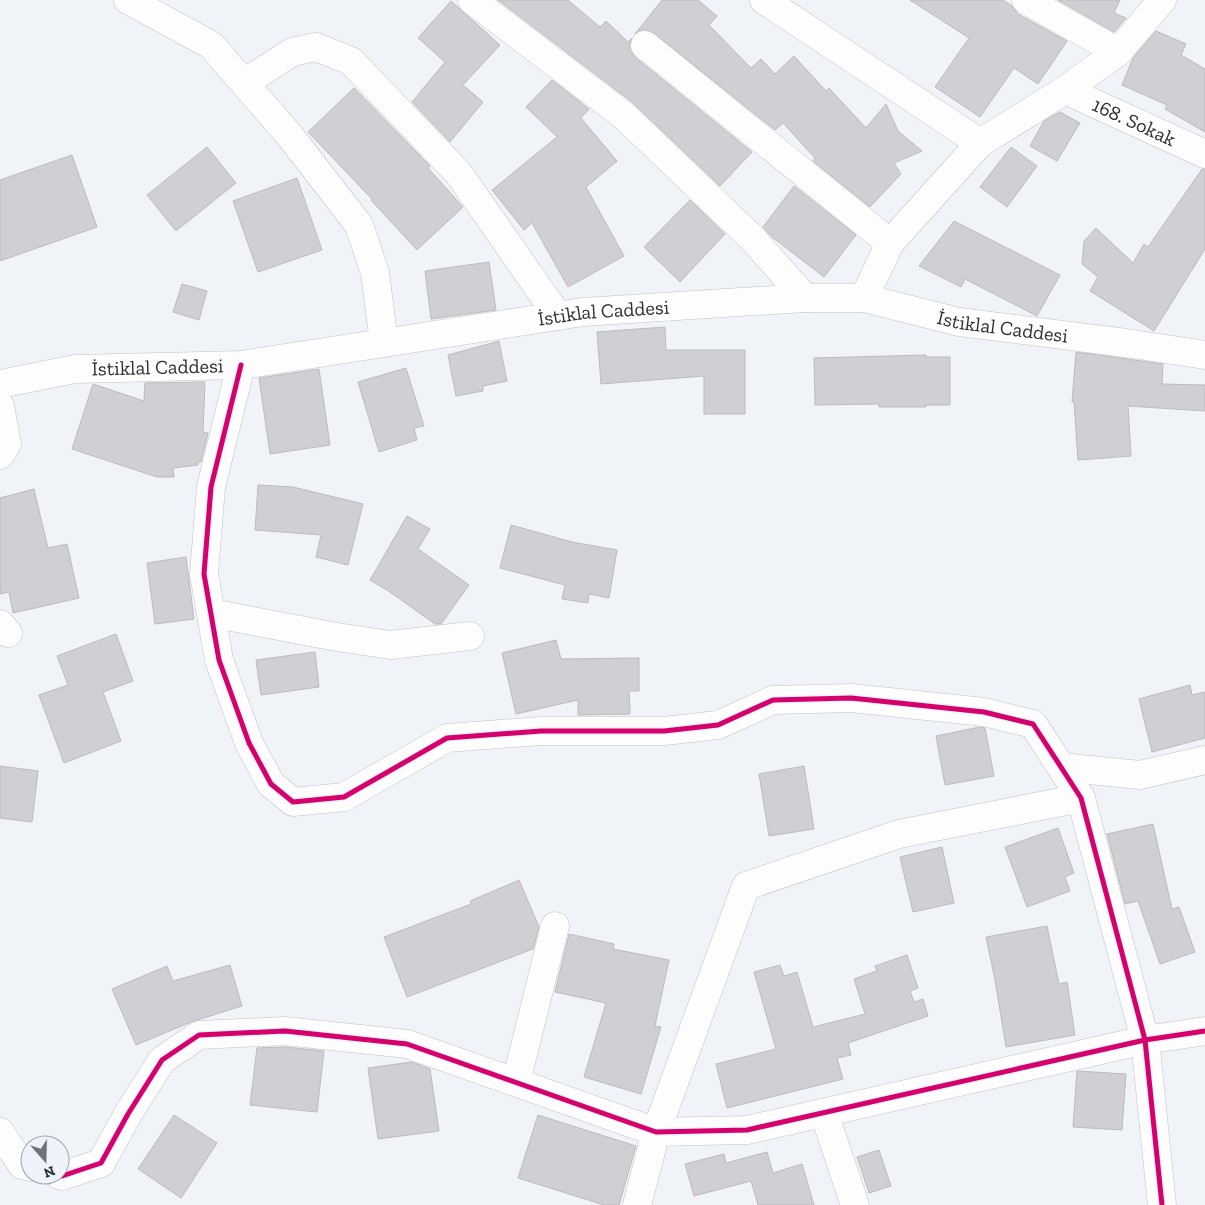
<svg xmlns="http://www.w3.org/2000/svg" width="1205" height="1205" font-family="'Zilla Slab',serif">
<rect width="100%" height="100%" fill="#f0f3f8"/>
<g fill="#d0cfd3" stroke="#bcbbbe">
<path d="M498,0H568L600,27L606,21L628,42L632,38L630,43V50L635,57L752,152L720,186L632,102Z"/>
<path d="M662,0H698L717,16L709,25L751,68L761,59L775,74L794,56L826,91L829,88L866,128L886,104L898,131L922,151L894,163L901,174L870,207L813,161L815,158L783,123L775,130L654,33L647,30H640L635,34Z"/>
<path d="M910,0H1003L1012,6L1018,14L1067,41L1038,84L1014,68L980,117L935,87L969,38Z"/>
<path d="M1058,0H1120L1114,13L1126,18L1114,32Z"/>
<path d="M451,1L500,45L463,85L483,102L450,142L412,102L445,62L418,38Z"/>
<path d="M1156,31L1186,44L1181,55L1205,69V132L1165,109L1167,105L1122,85L1133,58Z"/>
<path d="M552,80L589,109L581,118L617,161L586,187L624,256L568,287L532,223L524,230L492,190L557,137L526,107Z"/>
<path d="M354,88L430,166L428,168L463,207L417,250L371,200L372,199L308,132Z"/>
<path d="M1060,112L1080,123L1057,161L1030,146L1044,121Z"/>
<path d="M207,147L236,183L176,231L147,195Z"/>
<path d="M1011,147L1037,166L1007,207L980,187Z"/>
<path d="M72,155L97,227L0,261V180Z"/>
<path d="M1202,169H1205V249L1154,331L1090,291L1098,277L1082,264L1084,241L1096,228L1133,263L1144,244L1148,247Z"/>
<path d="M297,178L322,250L258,272L233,201Z"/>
<path d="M794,186L856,235L824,277L772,237L763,227Z"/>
<path d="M690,200L725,234L680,282L644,247Z"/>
<path d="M954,221L1060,275L1037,316L965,279L961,287L919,266Z"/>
<path d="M489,262L496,310L431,319L425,271Z"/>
<path d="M182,284L207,291L199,320L173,312Z"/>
<path d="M665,327L666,350H745V414H704V376L601,384L597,332Z"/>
<path d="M499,341L507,381L483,386V391L456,396L448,355Z"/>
<path d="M1076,352L1163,364L1162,384L1205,385V411L1128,406L1131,456L1078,460L1074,402H1072Z"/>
<path d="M926,355V357H950V405H926V407H879V404L815,405L814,358Z"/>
<path d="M406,368L424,426L414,428L417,440L379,452L358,382Z"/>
<path d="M319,369L330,445L270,454L259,378Z"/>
<path d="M205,382L203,432L208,433L201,462H198V465L173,468L174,477H157L72,449L93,384L144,401L145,383Z"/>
<path d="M258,485L293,487L363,504L348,565L316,557L321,535L255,530Z"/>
<path d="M34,489L48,548L67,544L79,598L13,613L9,592L0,594V498Z"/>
<path d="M407,516L430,529L418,549L469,585L441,624H435L390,592L370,580Z"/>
<path d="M511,525L572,542L617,550L609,598L589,594L588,603L562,599L565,585L500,568Z"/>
<path d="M186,557L194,619L155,624L147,563Z"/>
<path d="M116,634L133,681L103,692L121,741L64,763L39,695L68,685L57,656Z"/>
<path d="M556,640L561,659L639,658V691H629L630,714L578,715V700L516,714L502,653Z"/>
<path d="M315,652L319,687L261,695L256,660Z"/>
<path d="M1190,685L1192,695L1205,692V738L1152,752L1139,699Z"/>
<path d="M980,727L985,728L994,776L945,785L936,736Z"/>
<path d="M0,766L38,771L32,822L0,818Z"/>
<path d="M804,766L814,829L769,836L759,774Z"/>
<path d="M1153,824L1172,909L1179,907L1195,952L1160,964L1138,901L1125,904L1107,834Z"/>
<path d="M1058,828L1074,873L1065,877L1070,891L1027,907L1005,847Z"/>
<path d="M942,847L954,903L913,912L900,857Z"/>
<path d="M519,880L539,927L533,949L407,997L384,937L471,904L470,901Z"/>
<path d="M1047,926L1059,984L1067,982L1075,1035L1006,1047L995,980L986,937Z"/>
<path d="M569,934L614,944L613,949L669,960L655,1026L661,1027L641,1094L584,1077L606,1003L555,992Z"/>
<path d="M907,955L918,988L910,991L914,1002L923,999L928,1016L848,1043L851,1055L837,1058L843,1079L727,1108L716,1064L776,1049L754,972L780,965L784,976L797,972L813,1027L865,1014L854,979L877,971L875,966Z"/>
<path d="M230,965L242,1006L191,1022L136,1045L112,989L167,966L173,981Z"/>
<path d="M285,1047L324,1051L317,1112L250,1105L257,1048Z"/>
<path d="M412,1062L430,1069L439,1131L378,1139L368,1068Z"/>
<path d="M1077,1071L1126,1074L1122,1130L1073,1127Z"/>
<path d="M174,1115L217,1143L181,1198L138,1169Z"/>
<path d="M538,1115L636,1146L619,1205H604L518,1178Z"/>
<path d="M879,1150L891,1186L869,1193L857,1157Z"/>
<path d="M767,1152L773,1173L802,1164L814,1205H758L751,1181L694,1196L685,1164L724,1154L726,1163Z"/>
</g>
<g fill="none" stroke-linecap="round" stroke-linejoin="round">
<defs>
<g id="minor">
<path d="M128,0L211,45L290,136L359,225L375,273L384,342"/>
<path d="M472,0L622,114L751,237L805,298"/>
<path d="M764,0L980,143"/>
<path d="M1026,0L1118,52"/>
<path d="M645,45L890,243"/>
<path d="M244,83L292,52L316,47L351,61L459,174L558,316"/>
<path id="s1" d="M1065,90L1205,154"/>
<path d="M864,298L890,243L980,143L1065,90L1118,52L1162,0"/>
<path d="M241,365L211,487L204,574L219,660L249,743L271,784L293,802L344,797L447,738L541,731H664L718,725L773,700L851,698L984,712L1033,724L1081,798L1145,1040L1162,1205"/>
<path id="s2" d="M0,384L75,369L241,365L583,312L805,298H864L959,322L1126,343L1205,355"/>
<path d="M0,406L7,444L0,455"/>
<path d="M211,613L337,637L390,645L470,636"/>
<path d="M0,624L8,633"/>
<path d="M1061,767L1140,775L1205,760"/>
<path d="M516,1082L555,926"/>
<path d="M824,1113L855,1205"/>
<path d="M0,1132L22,1165L30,1167"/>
<path d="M59,1175L62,1176L101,1163L128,1114L162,1060L199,1035L285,1031L407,1044L656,1132L747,1130L1145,1040L1205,1031"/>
<path d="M637,1205L656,1132L746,886L899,834L1081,798"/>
</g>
</defs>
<use href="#minor" stroke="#c1c3c6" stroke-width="29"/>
<use href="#minor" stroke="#fdfdfe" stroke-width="28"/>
<defs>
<g id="cycleway">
<path d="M241,365L211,487L204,574L219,660L249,743L271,784L293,802L344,797L447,738L541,731H664L718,725L773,700L851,698L984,712L1033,724L1081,798L1145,1040L1162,1205"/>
<path d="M59,1175L62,1176L101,1163L128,1114L162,1060L199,1035L285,1031L407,1044L656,1132L747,1130L1145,1040L1205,1031"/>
</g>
</defs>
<use href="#cycleway" stroke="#edf2fb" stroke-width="8"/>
<use href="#cycleway" stroke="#d6006c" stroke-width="5"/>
</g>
<g text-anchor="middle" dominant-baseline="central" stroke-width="4" stroke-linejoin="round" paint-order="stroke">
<g font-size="20" fill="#2d2f32" stroke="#edf2fb">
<text stroke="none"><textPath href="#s1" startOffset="76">168. Sokak</textPath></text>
<text stroke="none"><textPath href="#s2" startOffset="609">İstiklal Caddesi</textPath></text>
<text stroke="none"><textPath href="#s2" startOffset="1012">İstiklal Caddesi</textPath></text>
<text stroke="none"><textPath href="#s2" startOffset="159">İstiklal Caddesi</textPath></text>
</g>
</g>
<g transform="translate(45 1160) rotate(160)"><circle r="24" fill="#edf2fb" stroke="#a0a4ab"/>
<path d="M0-4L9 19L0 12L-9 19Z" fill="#717477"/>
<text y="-8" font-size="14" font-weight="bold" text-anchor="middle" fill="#2d2f32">N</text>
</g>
</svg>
